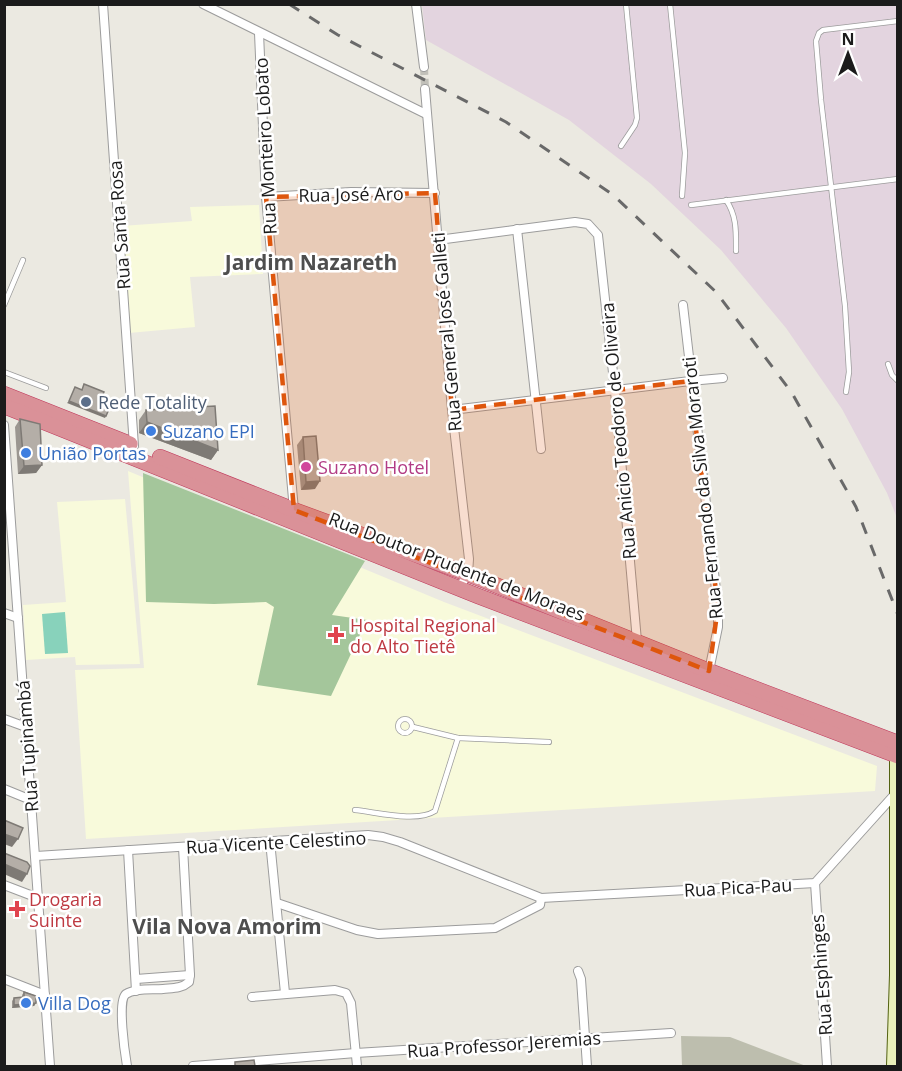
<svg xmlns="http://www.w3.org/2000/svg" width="902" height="1071" font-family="'Open Sans',sans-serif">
<rect width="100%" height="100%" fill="#ebe9e1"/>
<path fill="#e3d4df" d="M422,5H897V518L887,493L842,409L786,328L721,250L651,184L569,120L426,40Z"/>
<g fill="#f8fadb">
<path d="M259,205L263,274L190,277L195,327L129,333L121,226L192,221L190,207Z"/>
<path d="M128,471L444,602L877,766L875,791L86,839L75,670L144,668Z"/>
<path d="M125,499L140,664L76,665L75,657L26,660L23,605L66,602L57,502Z"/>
</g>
<path fill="#bdbeae" d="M681,1036L730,1037L806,1066H682Z"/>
<path fill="#a4c69b" d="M143,473L365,561L332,615L367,620L331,696L257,685L274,607L266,602L214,604L146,602Z"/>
<path fill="#88d2bb" d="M65,612L68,653L45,654L42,614Z"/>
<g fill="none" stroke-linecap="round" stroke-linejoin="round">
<path stroke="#c1c0b9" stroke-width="8" stroke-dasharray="8 4" stroke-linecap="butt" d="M424,67L425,89"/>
<defs>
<g id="lane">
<path d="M670,4L685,153L682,196"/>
<path d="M621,146L635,125L637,118L626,4"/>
<path d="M726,200C737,216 736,232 736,251"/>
<path d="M691,205L898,179"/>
<path d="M4,305L23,260"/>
<path d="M888,364L892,375L898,381"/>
<path d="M4,372L46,388"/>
<path d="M846,392L849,372L845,306L821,100L816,41L819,33L823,30L898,21"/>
<circle cx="405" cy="726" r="7"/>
<path d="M413,727L458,738L549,742"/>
<path d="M355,810C376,812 417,823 435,811L458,738"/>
</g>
<g id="street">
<path d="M103,4L134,446"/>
<path d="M203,4L426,114"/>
<path d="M416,4L424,67"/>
<path d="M259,33L266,197L294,510"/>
<path d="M425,89L452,410L469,559L468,574L459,588"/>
<path d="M266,197L351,192L435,193"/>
<path d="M517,229L541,449"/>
<path d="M438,240L575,222L588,224L598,235L615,391L637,641"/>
<path d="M683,305L718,607V627L709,671"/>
<path d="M452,410L690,381L723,378"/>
<path d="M4,425L50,1066"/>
<path d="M4,613L18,618"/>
<path d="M4,719L26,727"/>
<path d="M4,789L31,800"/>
<path d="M270,841L285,993"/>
<path d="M128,850L136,991"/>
<path d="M36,856L368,835L383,837L400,842L541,898L815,883L895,794"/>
<path d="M815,883L827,1066"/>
<path d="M4,885L38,898"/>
<path d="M277,903L357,930L378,934L495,928L540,905L541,898"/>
<path d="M578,971L581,979L587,1066"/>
<path d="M4,979L45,995"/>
<path d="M136,979L190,975"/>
<path d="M252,997L335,990L346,993L351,1003L357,1066"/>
<path d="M127,1066C125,1054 117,1000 126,994C135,988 152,990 163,989C172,988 181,989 189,982L190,975L183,847"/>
<path d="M193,1066L356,1053L671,1033"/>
</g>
<path id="secondary" d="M893,1066L896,975V756"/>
<g id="highway">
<path d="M4,394L130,444"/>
<path d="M4,406L478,596L898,756"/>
<path d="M160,457L294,510L468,574L709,671L898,743"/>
</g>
</defs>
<use href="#lane" stroke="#9c9c9c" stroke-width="6"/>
<use href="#street" stroke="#9c9c9c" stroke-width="10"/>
<use href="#secondary" stroke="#536211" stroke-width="14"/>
<use href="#highway" stroke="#bf385b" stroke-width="16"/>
<use href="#lane" stroke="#fff" stroke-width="4.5"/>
<use href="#street" stroke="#fff" stroke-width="8"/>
<use href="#secondary" stroke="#e9f0ba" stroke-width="12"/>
<use href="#highway" stroke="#da9198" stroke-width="15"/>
<path stroke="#696969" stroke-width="3" stroke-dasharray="12 12" stroke-linecap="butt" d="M289,4L338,35L506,122L612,194L716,292L792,393L856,507L898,615"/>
</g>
<g fill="#9b9690">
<path d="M146,410L218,450L211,460L139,433V420Z"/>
<path d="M20,419L42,465L36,473L18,474L15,427Z"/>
<path d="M303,437L315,489L301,490L297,445Z"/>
<path d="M24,992L36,1003L34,1006L12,1008V1001L14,998L22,997V995Z"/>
</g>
<g fill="#7e7a75">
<path d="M69,401L106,416L105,418L67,403Z"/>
<path d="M147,422L218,450L211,460L139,433Z"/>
<path d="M42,465L36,473L18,474L24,466Z"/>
<path d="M320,481L315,489L301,490L306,482Z"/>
<path d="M4,834L18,839L12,847L4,844Z"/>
<path d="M4,864L27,874L22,882L4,874Z"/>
<path d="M36,1003L34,1006L12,1008L14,1005Z"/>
</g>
<g fill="#b4aea7" stroke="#7e7a75" stroke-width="1.5">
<path d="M84,384L104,392L102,397L112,402L106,416L69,401L75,387L82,390Z"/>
<path d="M215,406L218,450L147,422L146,410Z"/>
<path d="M20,419L40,424L42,465L24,466Z"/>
<path d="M316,436L320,481L306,482L303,437Z"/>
<path d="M4,820L23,828L18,839L4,834Z"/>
<path d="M4,853L27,862L30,866L27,874L4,864Z"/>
<path d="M24,992L36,996V1003L14,1005V998L24,997Z"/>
<path d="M254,1060L255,1066H235V1062Z"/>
</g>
<path fill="#de560d" fill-opacity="0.2" stroke="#de560d" stroke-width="4.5" stroke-dasharray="12 8" stroke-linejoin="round" d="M435,193L452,410L690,381L718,607L709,671L294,510L266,197Z"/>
<circle fill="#5c6f8a" stroke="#fff" stroke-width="2" cx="86" cy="402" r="6"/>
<g fill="#3f7fe0" stroke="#fff" stroke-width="2">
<circle cx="151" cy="431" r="6"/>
<circle cx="26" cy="453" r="6"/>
<circle cx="26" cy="1003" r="6"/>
</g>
<circle fill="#d1479c" stroke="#fff" stroke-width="2" cx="306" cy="467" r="6"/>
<g fill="#e0444e" stroke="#fff" stroke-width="2">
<path d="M333 626h6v6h6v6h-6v6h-6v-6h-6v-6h6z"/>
<path d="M14 900h6v6h6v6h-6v6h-6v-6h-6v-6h6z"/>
</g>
<g text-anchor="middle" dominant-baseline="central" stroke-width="5" stroke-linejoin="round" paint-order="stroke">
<g font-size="18" fill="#1b1b1b" stroke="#fff">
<text transform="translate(265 146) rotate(-93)">Rua Monteiro Lobato</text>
<text transform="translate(351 194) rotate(-1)">Rua José Aro</text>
<text transform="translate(119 225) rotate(-94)">Rua Santa Rosa</text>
<text transform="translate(446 332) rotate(-95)">Rua General José Galleti</text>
<text transform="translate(618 431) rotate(-95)">Rua Anicio Teodoro de Oliveira</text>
<text transform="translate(702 488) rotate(-96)">Rua Fernando da Silva Moraroti</text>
<text transform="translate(457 566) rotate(21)">Rua Doutor Prudente de Moraes</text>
<text transform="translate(27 746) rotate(-94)">Rua Tupinambá</text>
<text transform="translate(276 842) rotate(-3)">Rua Vicente Celestino</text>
<text transform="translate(738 887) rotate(-3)">Rua Pica-Pau</text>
<text transform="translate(821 975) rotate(-94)">Rua Esphinges</text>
<text transform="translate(504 1044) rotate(-4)">Rua Professor Jeremias</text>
</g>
<g font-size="18" fill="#4e5e75" stroke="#fff" text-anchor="start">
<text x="98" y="402">Rede Totality</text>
</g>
<g font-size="18" fill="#366cbe" stroke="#fff" text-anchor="start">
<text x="163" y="431">Suzano EPI</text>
<text x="38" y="453">União Portas</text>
<text x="38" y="1003">Villa Dog</text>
</g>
<g font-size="18" fill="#b23c85" stroke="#fff" text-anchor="start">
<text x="318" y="467">Suzano Hotel</text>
</g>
<g font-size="18" fill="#be3a42" stroke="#fff" text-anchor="start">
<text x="350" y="625">Hospital Regional<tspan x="350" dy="21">do Alto Tietê</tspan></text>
<text x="29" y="899">Drogaria<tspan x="29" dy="21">Suinte</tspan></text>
</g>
<g font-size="21" font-weight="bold" fill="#4e4e4e" stroke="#fff">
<text x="311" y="262">Jardim Nazareth</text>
<text x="227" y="926">Vila Nova Amorim</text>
</g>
</g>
<rect width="902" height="1071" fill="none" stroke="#1b1b1b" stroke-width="12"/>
<g transform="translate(848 54)" stroke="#ffffff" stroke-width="4.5" paint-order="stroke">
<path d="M0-4.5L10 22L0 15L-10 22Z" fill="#1b1b1b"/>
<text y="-9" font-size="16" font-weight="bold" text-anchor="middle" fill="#1b1b1b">N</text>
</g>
</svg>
